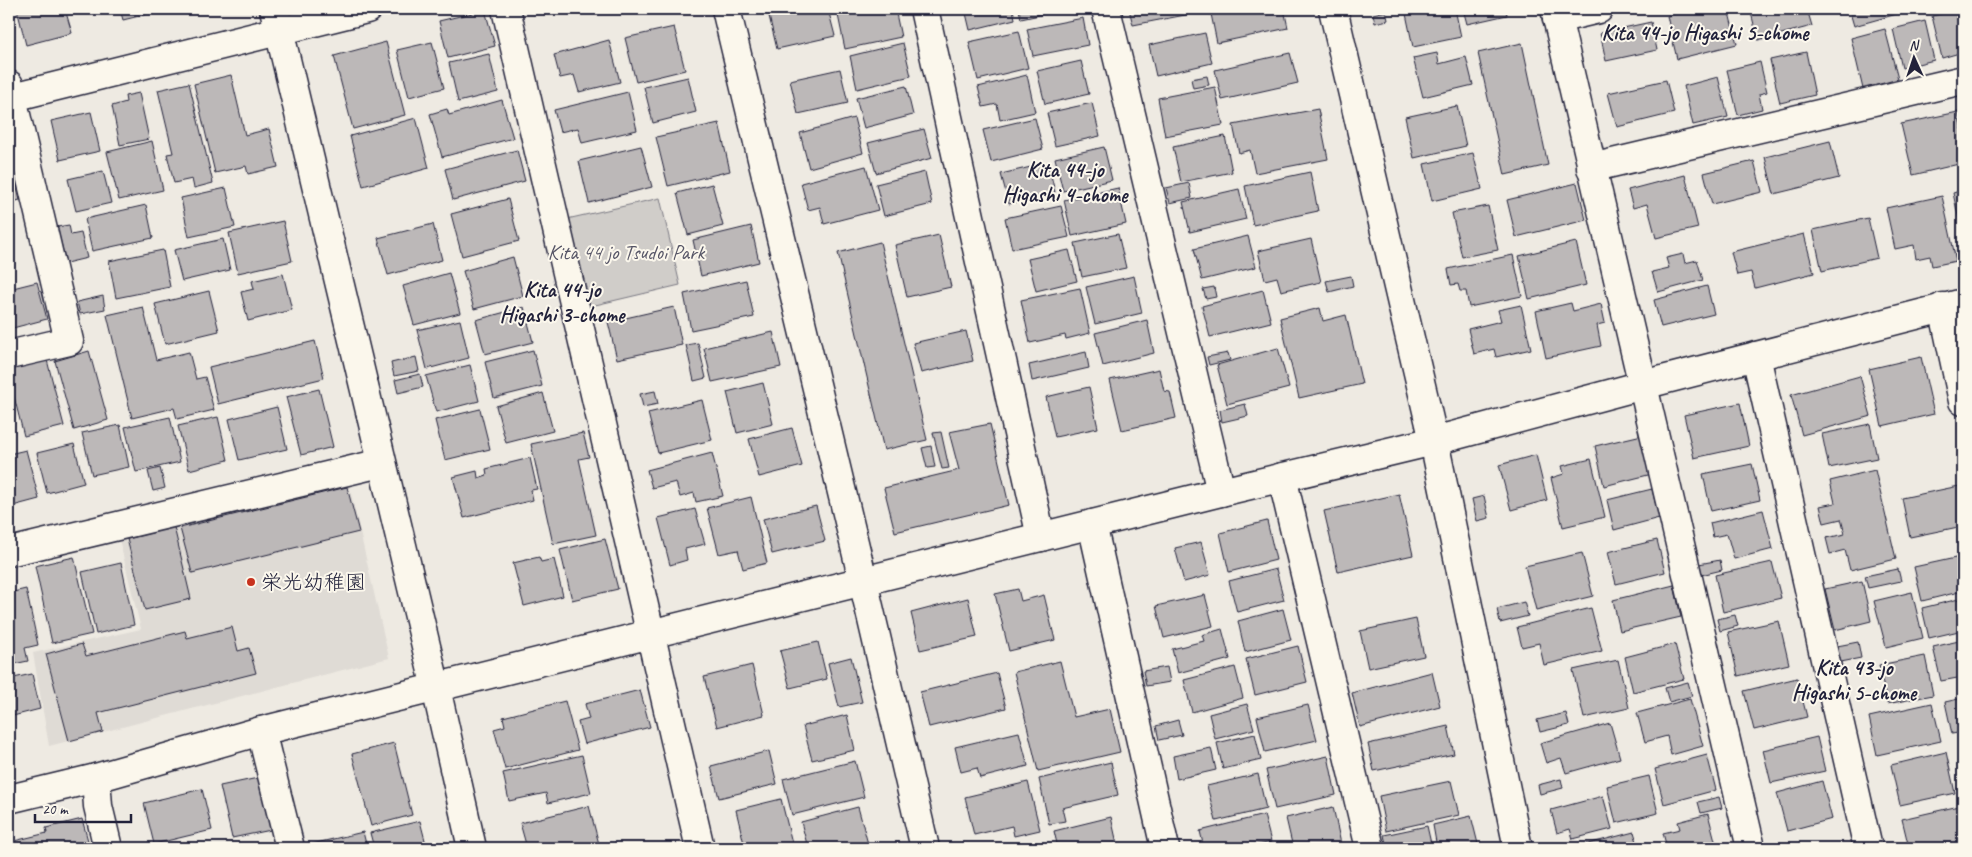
<svg xmlns="http://www.w3.org/2000/svg" width="1972" height="857" font-family="Caveat,'Klee One',sans-serif">
<rect width="100%" height="100%" fill="#eeeae2"/>
<filter id="ink" filterUnits="userSpaceOnUse"><feTurbulence type="fractalNoise" baseFrequency=".02" numOctaves="2"/><feDisplacementMap in="SourceGraphic" scale="10" xChannelSelector="R" yChannelSelector="G"/><feConvolveMatrix kernelMatrix="1 2 1 2 8 2 1 2 1" color-interpolation-filters="sRGB"/></filter>
<g filter="url(#ink)">
<path fill="#dfdbd5" d="M348,480L389,658L49,746L33,653L141,629L118,535Z"/>
<path fill="#d0cdc9" stroke="#797882" d="M660,198L680,285L587,307L567,219Z"/>
<g fill="#bcb8b8" stroke="#22223b">
<path d="M17,9H65L72,33L26,45Z"/>
<path d="M120,9H168L123,20Z"/>
<path d="M799,9H828L835,36L777,49L769,16Z"/>
<path d="M866,9H895L901,37L845,49L838,15Z"/>
<path d="M965,9H1013L1015,19L970,30Z"/>
<path d="M1019,9H1067L1021,19Z"/>
<path d="M1129,9H1200L1201,12L1133,25Z"/>
<path d="M1210,9H1284L1288,28L1217,43Z"/>
<path d="M1405,9H1455L1461,37L1413,47Z"/>
<path d="M1463,9H1506L1507,15L1467,24Z"/>
<path d="M1696,9H1728L1737,44L1677,59L1667,16Z"/>
<path d="M1750,9H1807L1812,26L1758,40Z"/>
<path d="M1849,9H1896L1897,14L1854,26Z"/>
<path d="M1963,9V52L1942,58L1932,16Z"/>
<path d="M485,10L495,46L448,58L439,21Z"/>
<path d="M1386,11L1388,20L1375,23L1373,14Z"/>
<path d="M1083,18L1088,45L1033,56L1027,29Z"/>
<path d="M1925,21L1934,60L1902,68L1893,29Z"/>
<path d="M1651,22L1657,50L1606,61L1600,33Z"/>
<path d="M674,27L685,70L636,82L625,38Z"/>
<path d="M1885,29L1898,79L1863,89L1851,38Z"/>
<path d="M1019,31L1028,68L978,80L969,42Z"/>
<path d="M1205,33L1212,63L1156,76L1149,45Z"/>
<path d="M609,40L620,82L579,92L574,75L560,78L554,55Z"/>
<path d="M386,42L405,115L353,129L334,56Z"/>
<path d="M432,42L444,88L409,97L397,50Z"/>
<path d="M903,43L911,76L857,89L850,56Z"/>
<path d="M1522,43L1548,165L1505,175L1478,53Z"/>
<path d="M1806,52L1815,95L1780,103L1770,60Z"/>
<path d="M1290,53L1298,83L1222,100L1215,70Z"/>
<path d="M1437,53L1439,64L1466,57L1473,85L1423,97L1413,58Z"/>
<path d="M489,54L498,92L458,102L449,63Z"/>
<path d="M1081,61L1089,94L1045,104L1037,71Z"/>
<path d="M1760,62L1767,92L1759,94L1762,109L1738,115L1727,70Z"/>
<path d="M840,69L848,103L798,114L790,80Z"/>
<path d="M231,75L245,135L269,129L278,167L248,174L246,166L215,173L194,84Z"/>
<path d="M1027,75L1035,112L1000,120L997,104L983,107L978,87Z"/>
<path d="M1207,76L1209,85L1193,88L1191,79Z"/>
<path d="M688,77L696,112L653,123L644,87Z"/>
<path d="M1718,77L1728,117L1693,125L1684,86Z"/>
<path d="M1666,80L1674,113L1617,127L1608,93Z"/>
<path d="M189,83L213,183L194,188L192,179L174,183L167,154L173,153L158,90Z"/>
<path d="M906,86L913,115L864,128L856,98Z"/>
<path d="M1215,87L1223,125L1165,136L1158,98Z"/>
<path d="M628,92L637,130L582,143L578,128L560,132L554,110Z"/>
<path d="M139,93L149,139L120,145L112,106L126,102L125,96Z"/>
<path d="M502,100L513,138L442,157L430,114L447,109L449,115Z"/>
<path d="M1092,103L1100,136L1055,146L1047,113Z"/>
<path d="M1457,106L1466,146L1414,158L1405,117Z"/>
<path d="M1318,109L1328,159L1255,173L1250,150L1239,153L1233,125Z"/>
<path d="M91,112L100,151L60,160L51,121Z"/>
<path d="M1958,112L1963,135V163L1913,175L1901,124Z"/>
<path d="M416,118L429,168L363,186L350,136Z"/>
<path d="M854,118L863,153L809,168L800,133Z"/>
<path d="M1035,118L1043,149L991,162L983,130Z"/>
<path d="M719,123L730,171L668,186L656,137Z"/>
<path d="M924,129L932,158L876,173L868,143Z"/>
<path d="M1225,136L1232,172L1181,182L1173,147Z"/>
<path d="M152,141L163,190L119,200L107,152Z"/>
<path d="M1830,141L1839,178L1774,194L1765,157Z"/>
<path d="M641,146L652,187L589,203L579,161Z"/>
<path d="M1104,147L1112,180L1063,191L1055,158Z"/>
<path d="M517,150L525,181L453,200L445,169Z"/>
<path d="M1473,153L1482,189L1432,201L1424,164Z"/>
<path d="M9,157L20,200L9,203Z"/>
<path d="M1754,161L1762,192L1712,204L1704,173Z"/>
<path d="M1048,163L1055,192L1009,204L1001,174Z"/>
<path d="M866,166L878,210L824,224L820,207L808,210L801,183Z"/>
<path d="M103,171L111,203L76,211L68,179Z"/>
<path d="M925,172L932,204L884,216L876,184Z"/>
<path d="M1310,172L1318,211L1253,225L1245,186Z"/>
<path d="M1685,175L1698,228L1656,238L1647,204L1633,208L1628,190Z"/>
<path d="M1189,183L1192,198L1170,203L1166,188Z"/>
<path d="M1577,183L1586,220L1516,237L1507,200Z"/>
<path d="M712,184L723,226L688,235L677,193Z"/>
<path d="M226,188L235,227L189,237L181,198Z"/>
<path d="M1118,188L1126,224L1072,236L1064,200Z"/>
<path d="M1239,189L1246,219L1190,232L1183,202Z"/>
<path d="M1963,190V234H1962L1953,193Z"/>
<path d="M1942,196L1956,261L1932,266L1930,256L1916,259L1914,245L1895,249L1886,208Z"/>
<path d="M508,199L519,241L462,256L451,214Z"/>
<path d="M146,205L153,238L92,251L85,219Z"/>
<path d="M1061,206L1069,237L1012,249L1005,218Z"/>
<path d="M1488,206L1498,250L1462,257L1452,213Z"/>
<path d="M1868,218L1877,258L1822,271L1813,230Z"/>
<path d="M283,221L292,261L238,273L229,233Z"/>
<path d="M433,224L442,260L388,275L378,238Z"/>
<path d="M69,225L71,235L81,233L87,258L66,263L57,227Z"/>
<path d="M751,226L759,262L701,276L693,240Z"/>
<path d="M1118,234L1126,268L1082,277L1075,243Z"/>
<path d="M1804,234L1814,273L1755,288L1751,272L1737,275L1731,252Z"/>
<path d="M939,235L951,287L907,297L895,245Z"/>
<path d="M1248,236L1256,267L1202,280L1194,249Z"/>
<path d="M223,239L230,270L182,281L174,250Z"/>
<path d="M1311,239L1321,282L1281,291L1277,277L1265,280L1258,251Z"/>
<path d="M880,242L927,440L884,450L838,253Z"/>
<path d="M1576,242L1586,285L1529,299L1519,256Z"/>
<path d="M163,250L170,287L116,298L109,261Z"/>
<path d="M1069,250L1077,281L1036,291L1028,259Z"/>
<path d="M1683,254L1685,263L1697,260L1703,280L1658,292L1652,272L1669,268L1666,258Z"/>
<path d="M1513,255L1522,296L1469,307L1466,291H1460L1458,284L1451,285L1448,269Z"/>
<path d="M513,257L523,296L474,309L463,271Z"/>
<path d="M449,273L460,313L414,325L403,286Z"/>
<path d="M283,274L292,310L248,321L241,292L254,289L252,281Z"/>
<path d="M1134,276L1142,313L1095,324L1086,287Z"/>
<path d="M1351,276L1353,286L1329,292L1326,281Z"/>
<path d="M746,280L754,317L691,330L684,294Z"/>
<path d="M37,282L47,319L9,329V289Z"/>
<path d="M1707,286L1714,314L1661,327L1654,300Z"/>
<path d="M1214,287L1216,297L1206,299L1203,289Z"/>
<path d="M1080,288L1090,333L1066,339L1065,335L1030,343L1021,300Z"/>
<path d="M1263,290L1271,322L1210,337L1202,306Z"/>
<path d="M209,291L219,331L165,344L155,304Z"/>
<path d="M103,296L105,309L80,314L77,302Z"/>
<path d="M1571,303L1573,311L1601,304L1605,323L1597,325L1601,346L1546,358L1536,311Z"/>
<path d="M1521,305L1531,349L1496,357L1494,349L1474,354L1468,329L1501,321L1498,310Z"/>
<path d="M143,307L156,360L189,352L196,379L205,377L214,410L177,419L174,408L132,418L107,315Z"/>
<path d="M524,307L533,342L485,354L476,320Z"/>
<path d="M674,307L682,345L617,359L608,322Z"/>
<path d="M1320,308L1323,321L1346,315L1362,384L1299,398L1280,318Z"/>
<path d="M460,320L469,358L427,369L417,330Z"/>
<path d="M1147,320L1154,353L1103,366L1095,333Z"/>
<path d="M966,331L973,361L921,373L913,343Z"/>
<path d="M773,332L781,367L712,382L704,348Z"/>
<path d="M315,341L324,378L218,404L209,367Z"/>
<path d="M698,343L706,378L694,381L686,345Z"/>
<path d="M1278,348L1289,388L1227,404L1217,365Z"/>
<path d="M533,350L542,386L494,398L485,362Z"/>
<path d="M89,351L108,420L74,430L55,361Z"/>
<path d="M1086,352L1089,368L1032,381L1029,365Z"/>
<path d="M1228,353L1230,360L1209,365L1207,357Z"/>
<path d="M416,357L419,371L394,376L391,363Z"/>
<path d="M1921,357L1934,414L1882,426L1869,369Z"/>
<path d="M47,360L64,426L24,436L9,377V369Z"/>
<path d="M470,365L479,401L436,412L426,376Z"/>
<path d="M1159,369L1164,391L1170,392L1176,418L1122,430L1110,380Z"/>
<path d="M420,374L423,387L398,393L395,380Z"/>
<path d="M1860,376L1871,416L1802,435L1791,395Z"/>
<path d="M763,383L773,424L737,433L727,392Z"/>
<path d="M1089,387L1098,428L1055,437L1046,397Z"/>
<path d="M319,389L333,447L301,455L286,397Z"/>
<path d="M655,391L658,404L643,407L640,394Z"/>
<path d="M543,393L553,431L506,443L496,406Z"/>
<path d="M702,400L712,440L658,453L648,413Z"/>
<path d="M1740,403L1749,446L1694,458L1684,415Z"/>
<path d="M1245,404L1248,416L1222,422L1220,410Z"/>
<path d="M277,407L287,449L239,460L229,419Z"/>
<path d="M480,409L490,449L445,460L435,420Z"/>
<path d="M170,417L180,462L136,472L125,427Z"/>
<path d="M218,417L228,460L189,470L178,426Z"/>
<path d="M990,424L1009,505L895,532L884,488L959,470L949,432Z"/>
<path d="M1870,424L1877,458L1829,468L1822,434Z"/>
<path d="M120,425L129,467L92,475L82,433Z"/>
<path d="M792,428L802,466L759,477L749,439Z"/>
<path d="M941,432L949,468L942,469L933,433Z"/>
<path d="M583,433L589,457L579,459L596,535L553,544L531,444Z"/>
<path d="M1642,435L1652,474L1604,486L1595,446Z"/>
<path d="M74,444L84,483L47,493L37,453Z"/>
<path d="M931,446L935,467L927,468L922,448Z"/>
<path d="M26,450L39,499L9,507V454Z"/>
<path d="M712,453L723,496L696,502L694,493L680,497L676,482L652,488L647,470Z"/>
<path d="M1536,455L1547,500L1511,510L1499,465Z"/>
<path d="M530,458L537,489L531,490L533,500L464,518L453,477L477,471L478,478L487,475L486,469Z"/>
<path d="M1591,459L1605,517L1563,527L1551,478L1564,474L1562,466Z"/>
<path d="M1752,464L1760,500L1711,511L1703,474Z"/>
<path d="M160,468L165,488L153,491L148,471Z"/>
<path d="M1875,470L1896,559L1850,570L1845,550L1830,554L1826,538L1845,534L1841,519L1824,523L1820,506L1835,503L1830,481Z"/>
<path d="M1959,486L1963,507V526L1910,537L1902,498Z"/>
<path d="M347,487L359,532L192,573L180,528Z"/>
<path d="M1652,489L1659,518L1614,530L1607,500Z"/>
<path d="M1399,494L1413,555L1338,572L1324,511Z"/>
<path d="M1484,496L1489,518L1477,521L1472,499Z"/>
<path d="M751,497L767,563L743,569L738,550L719,554L707,508Z"/>
<path d="M816,506L825,541L772,554L763,519Z"/>
<path d="M695,509L705,544L685,549L687,560L670,565L658,518Z"/>
<path d="M1763,510L1773,549L1734,559L1727,534L1713,537L1710,523Z"/>
<path d="M1267,521L1276,560L1229,572L1220,533Z"/>
<path d="M174,527L191,599L145,610L127,539Z"/>
<path d="M605,539L618,589L572,600L560,550Z"/>
<path d="M1657,540L1665,572L1616,584L1608,552Z"/>
<path d="M1201,542L1210,575L1184,582L1175,548Z"/>
<path d="M1582,553L1593,596L1536,610L1525,566Z"/>
<path d="M74,557L92,634L52,643L35,566Z"/>
<path d="M539,557L541,562L554,559L563,596L524,606L513,563Z"/>
<path d="M1960,557L1963,571V591L1922,601L1914,567Z"/>
<path d="M1720,560L1722,570L1701,575L1699,564Z"/>
<path d="M1772,562L1781,598L1723,612L1715,575Z"/>
<path d="M121,563L134,625L96,634L82,572Z"/>
<path d="M1276,569L1284,600L1237,612L1229,581Z"/>
<path d="M1898,569L1901,581L1868,588L1865,576Z"/>
<path d="M1862,581L1871,621L1835,630L1825,589Z"/>
<path d="M1674,585L1681,617L1620,631L1613,600Z"/>
<path d="M26,589L38,645L25,648L28,661L9,665V636H12L9,622V593Z"/>
<path d="M1018,589L1021,601L1044,595L1055,640L1009,651L995,594Z"/>
<path d="M1912,592L1923,638L1886,647L1874,601Z"/>
<path d="M1205,595L1213,626L1164,638L1156,606Z"/>
<path d="M968,598L977,637L920,650L911,613Z"/>
<path d="M1963,598V630L1929,638L1922,608Z"/>
<path d="M1524,602L1528,616L1500,623L1497,609Z"/>
<path d="M1591,608L1602,651L1544,665L1539,643L1522,647L1517,627Z"/>
<path d="M1283,609L1291,640L1245,652L1238,621Z"/>
<path d="M1735,615L1738,626L1720,631L1717,619Z"/>
<path d="M1416,619L1424,656L1368,668L1360,631Z"/>
<path d="M1779,621L1789,664L1738,676L1728,632Z"/>
<path d="M232,627L238,651L249,648L256,673L98,713L103,732L69,741L46,654L82,644L86,656L185,631L187,638Z"/>
<path d="M1222,629L1230,659L1178,673L1172,649L1204,641L1202,635Z"/>
<path d="M1963,640V677L1941,681L1933,647Z"/>
<path d="M818,642L827,679L790,688L780,651Z"/>
<path d="M1858,642L1861,658L1836,663L1832,647Z"/>
<path d="M1675,644L1684,679L1633,692L1625,657Z"/>
<path d="M1298,646L1307,682L1255,695L1246,659Z"/>
<path d="M1925,656L1933,695L1887,704L1879,665Z"/>
<path d="M851,657L862,702L839,707L828,663Z"/>
<path d="M1618,660L1629,708L1584,718L1573,670Z"/>
<path d="M1060,661L1074,717L1110,709L1120,752L1038,771L1014,672Z"/>
<path d="M752,665L764,715L717,727L704,677Z"/>
<path d="M1167,667L1170,682L1146,686L1143,671Z"/>
<path d="M1235,667L1243,698L1192,712L1184,680Z"/>
<path d="M1432,672L1440,706L1360,727L1352,693Z"/>
<path d="M997,673L1006,708L929,727L920,692Z"/>
<path d="M32,674L40,709L9,717V679Z"/>
<path d="M1797,678L1807,717L1754,730L1744,691Z"/>
<path d="M1688,682L1692,696L1669,702L1665,688Z"/>
<path d="M640,690L650,727L584,744L578,722L589,719L585,704Z"/>
<path d="M1963,698V732L1952,734L1945,702Z"/>
<path d="M1690,699L1703,746L1671,755L1667,736L1645,742L1637,713Z"/>
<path d="M565,701L578,750L505,769L494,729L505,726L503,717Z"/>
<path d="M1932,703L1941,741L1877,755L1869,717Z"/>
<path d="M1247,704L1254,729L1215,739L1209,714Z"/>
<path d="M1308,705L1317,740L1265,752L1257,717Z"/>
<path d="M1566,713L1569,725L1540,732L1537,720Z"/>
<path d="M847,715L855,750L812,760L803,726Z"/>
<path d="M1178,720L1182,735L1159,740L1156,726Z"/>
<path d="M1610,723L1620,758L1566,773L1561,758L1546,763L1540,743Z"/>
<path d="M1448,726L1454,754L1374,771L1368,744Z"/>
<path d="M1019,732L1028,766L980,778L977,768L961,772L955,747Z"/>
<path d="M1255,734L1261,760L1223,769L1217,743Z"/>
<path d="M1817,737L1825,771L1771,783L1763,750Z"/>
<path d="M394,743L412,815L371,826L352,754Z"/>
<path d="M1211,748L1216,770L1177,779L1173,756Z"/>
<path d="M769,751L777,784L719,798L711,766Z"/>
<path d="M1946,752L1955,793L1900,805L1891,765Z"/>
<path d="M582,755L591,793L548,803L546,793L509,801L503,773Z"/>
<path d="M1707,755L1716,790L1664,804L1655,769Z"/>
<path d="M1328,756L1336,795L1275,809L1266,770Z"/>
<path d="M855,761L864,797L792,815L783,779Z"/>
<path d="M1111,762L1118,795L1062,808L1065,821L1049,824L1039,779Z"/>
<path d="M1258,774L1266,809L1216,821L1207,786Z"/>
<path d="M1649,776L1658,813L1616,823L1607,786Z"/>
<path d="M258,778L271,830L232,838L220,786Z"/>
<path d="M1561,779L1563,788L1540,794L1538,785Z"/>
<path d="M1451,781L1459,815L1386,831L1379,796Z"/>
<path d="M1822,781L1832,819L1787,831L1777,793Z"/>
<path d="M1028,782L1040,830L1014,836L1012,826L974,835L965,797Z"/>
<path d="M202,789L212,830L154,844L144,803Z"/>
<path d="M1603,796L1612,829L1573,839L1570,829L1557,833L1551,810Z"/>
<path d="M1719,797L1722,808L1701,813L1698,802Z"/>
<path d="M781,799L793,847L745,848L736,810Z"/>
<path d="M589,806L600,848H527L520,823Z"/>
<path d="M1959,806L1963,823V847L1956,848H1909L1902,819Z"/>
<path d="M858,807L868,844L850,848H808L801,822Z"/>
<path d="M1333,807L1341,844L1323,848H1293L1286,818Z"/>
<path d="M1708,814L1717,848H1667L1663,833L1680,829L1678,822Z"/>
<path d="M1264,815L1271,842L1246,848H1204L1200,831Z"/>
<path d="M1471,816L1478,844L1456,848H1437L1433,825Z"/>
<path d="M1111,817L1118,848H1058L1054,831Z"/>
<path d="M82,819L90,848H16L14,841L47,833L46,828Z"/>
<path d="M420,821L427,848H374L370,833Z"/>
<path d="M1427,826L1432,848H1387L1384,835Z"/>
<path d="M363,832L367,848H313L312,844Z"/>
<path d="M1634,832L1639,848H1572Z"/>
<path d="M1044,843L1045,848H1020Z"/>
</g>
<g fill="none" stroke-linecap="round" stroke-linejoin="round">
<defs>
<g id="minor">
<path d="M274,9L436,688L472,848"/>
<path d="M506,9L700,848"/>
<path d="M726,9L857,555L925,848"/>
<path d="M924,9L1041,537"/>
<path d="M1106,9L1221,492"/>
<path d="M1333,9L1434,441L1518,848"/>
<path d="M1555,9L1751,848"/>
<path d="M1557,19L1599,9"/>
<path d="M9,85L69,341L9,355"/>
<path d="M9,98L367,9"/>
<path d="M1591,168L1963,80"/>
<path d="M1943,307L1963,401"/>
<path d="M1756,356L1868,848"/>
<path d="M1282,477L1370,848"/>
<path d="M1092,524L1165,848"/>
<path d="M9,552L381,463"/>
<path d="M261,731L290,848"/>
<path d="M96,778L98,806L108,848"/>
<path d="M9,799L96,778L261,731L1221,492L1434,441L1643,385L1963,303"/>
</g>
</defs>
<use href="#minor" stroke="#22223b" stroke-width="31"/>
<use href="#minor" stroke="#fbf7ec" stroke-width="28"/>
</g>
</g>
<circle fill="#c8321e" stroke="#fbf7ec" stroke-width="2" cx="251" cy="582" r="5"/>
<g text-anchor="middle" dominant-baseline="central" stroke-width="4" stroke-linejoin="round" paint-order="stroke">
<g font-size="21" fill="#565566" stroke="#fbf7ec">
<text x="626" y="252">Kita 44 jo Tsudoi Park</text>
</g>
<g font-size="21" fill="#22223b" stroke="#fbf7ec" text-anchor="start">
<text x="261" y="582">栄光幼稚園</text>
</g>
<g font-size="22" font-weight="bold" fill="#22223b" stroke="#fbf7ec">
<text x="1705" y="33">Kita 44-jo Higashi 5-chome</text>
<text x="1065" y="170">Kita 44-jo<tspan x="1065" dy="25">Higashi 4-chome</tspan></text>
<text x="562" y="290">Kita 44-jo<tspan x="562" dy="25">Higashi 3-chome</tspan></text>
<text x="1854" y="668">Kita 43-jo<tspan x="1854" dy="25">Higashi 5-chome</tspan></text>
</g>
</g>
<rect width="1972" height="857" fill="none" stroke="#fbf7ec" stroke-width="30"/>
<rect x="15" y="15" width="1942" height="827" fill="none" stroke="#22223b" stroke-width="2" filter="url(#ink)"/>
<g transform="translate(1914 58) rotate(357)" stroke="#fbf7ec" stroke-width="4" paint-order="stroke">
<path d="M0-4L9 19L0 12L-9 19Z" fill="#22223b"/>
<text y="-8" font-size="14" font-weight="bold" text-anchor="middle" fill="#22223b">N</text>
</g>
<path d="M35 814v8h96v-8" fill="none" stroke="#22223b" stroke-width="2.5"/>
<text x="42" y="814" font-size="15" fill="#22223b" stroke="#fbf7ec" stroke-width="4" paint-order="stroke">20 m</text>
</svg>
